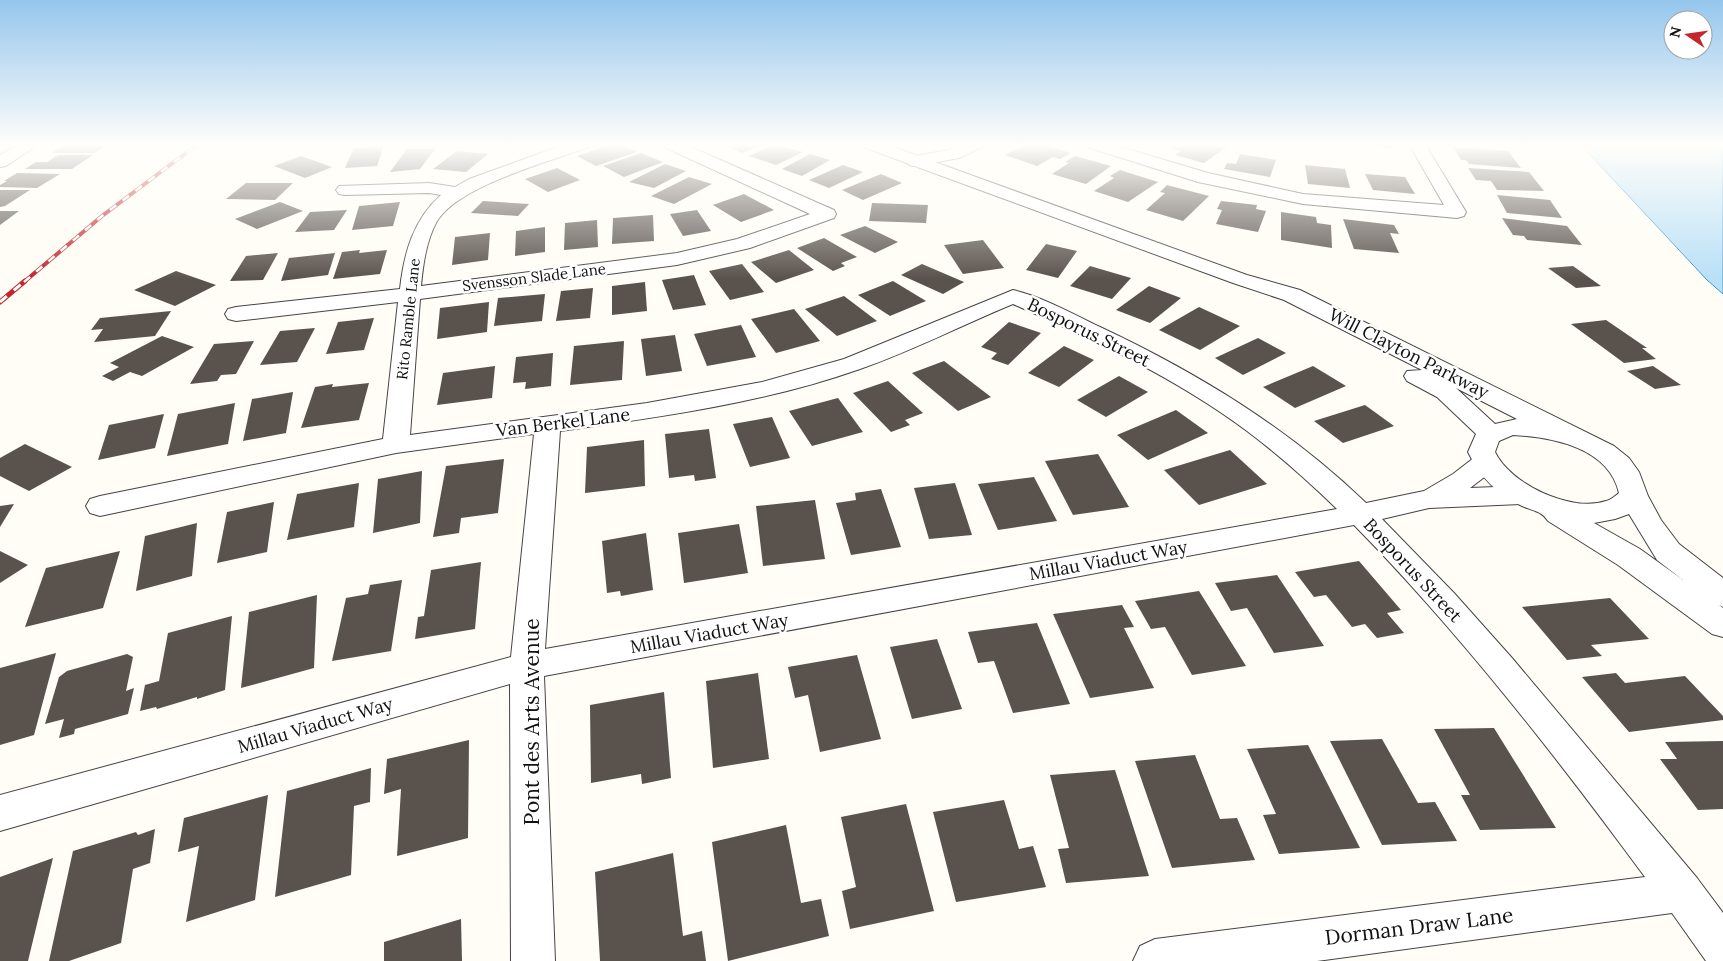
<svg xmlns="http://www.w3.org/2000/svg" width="1723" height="961" font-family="Lora,serif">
<rect width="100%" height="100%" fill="#fffdf5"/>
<path fill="#b9e0f7" stroke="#3f96cf" d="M1580,144H1723V294L1707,280Z"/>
<g fill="#5a524d">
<path d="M66,144H109L94,153H52Z"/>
<path d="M612,144H621L637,152L596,166L577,156Z"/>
<path d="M731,144H763L742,153L726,146Z"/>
<path d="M775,144L803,152L776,165L749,156Z"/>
<path d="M1027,144H1042L1071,153L1060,159L1053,157L1037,166L1005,155Z"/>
<path d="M1177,144H1222L1228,146L1204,163L1175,155L1181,151L1171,148Z"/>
<path d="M1365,144H1392L1394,148L1365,146Z"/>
<path d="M384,146L377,166L345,168L354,148Z"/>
<path d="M1453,147L1508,151L1521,168L1469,164L1466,160H1461Z"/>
<path d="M407,149H435L420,169L390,172Z"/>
<path d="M457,151L488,154L466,172L433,169Z"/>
<path d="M641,153L663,162L624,177L603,166Z"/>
<path d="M810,154L830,160L802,176L782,169Z"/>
<path d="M1240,154L1276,160L1270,177L1224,169L1227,163L1236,164Z"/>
<path d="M58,155H93L72,169H25L36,162H47Z"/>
<path d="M301,156L332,167L305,178L274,166Z"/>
<path d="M1075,156L1111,166L1086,184L1052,174L1069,163L1065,162Z"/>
<path d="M665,164L686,171L654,188L629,182Z"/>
<path d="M843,165L863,172L829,188L809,180Z"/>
<path d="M1305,165L1345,169L1350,188L1308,184Z"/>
<path d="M557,168L580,180L548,192L525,179Z"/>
<path d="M1468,168L1529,172L1544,191L1497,190L1491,181L1476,180Z"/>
<path d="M1120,170L1158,182L1128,202L1094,191L1114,178L1110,176Z"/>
<path d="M17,173L60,174L37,188L0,187V185L7,181H4Z"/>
<path d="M881,174L902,183L863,200L842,190Z"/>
<path d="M1365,174L1405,177L1415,194L1373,190Z"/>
<path d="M689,177L712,184L674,204L651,196Z"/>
<path d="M246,183H293L275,200L226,199Z"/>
<path d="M1167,185L1209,196L1183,221L1146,210L1165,193L1160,192Z"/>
<path d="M0,190H30L5,206L0,207Z"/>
<path d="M744,194L774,210L741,222L713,205Z"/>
<path d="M1497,195L1550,200L1562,218L1507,213Z"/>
<path d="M483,201L529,204L518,216L471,213Z"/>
<path d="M1221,201L1257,205L1256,209L1266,211L1258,232L1216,224L1222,210L1217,209Z"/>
<path d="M280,202L303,211L257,229L235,219Z"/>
<path d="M400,202L393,226L352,230L359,206Z"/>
<path d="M872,203L928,205L926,223L869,221Z"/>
<path d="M347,210L334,230L295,232L310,212Z"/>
<path d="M697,210L711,231L683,236L670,214Z"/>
<path d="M0,211H19L0,225Z"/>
<path d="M1281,212L1316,217L1317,223L1331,225L1332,248L1281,240Z"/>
<path d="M653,215L654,241L612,244L613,218Z"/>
<path d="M1502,218L1567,226L1582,245L1527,240L1524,236L1513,235Z"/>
<path d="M1343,219L1394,225L1399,234L1390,233L1399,253L1354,249Z"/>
<path d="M597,220L598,247L564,250L565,223Z"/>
<path d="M865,226L898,242L875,253L840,235Z"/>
<path d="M545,227V252L515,256L516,231Z"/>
<path d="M490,233L488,260L452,265L455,237Z"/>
<path d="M824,238L857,257L841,263L845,266L833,271L797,248Z"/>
<path d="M983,240L1004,268L963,274L944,245Z"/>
<path d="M1046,244L1077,251L1058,278L1026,270Z"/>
<path d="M360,250L359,253L387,250L380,274L333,279L342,252Z"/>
<path d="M789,250L814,270L776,283L751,262Z"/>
<path d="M278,253L263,280L230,281L246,256Z"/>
<path d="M335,253L328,275L281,281L289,258Z"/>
<path d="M742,264L764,292L730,300L709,271Z"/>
<path d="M922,264L964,282L943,294L901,275Z"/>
<path d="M1090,266L1131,278L1112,299L1070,286Z"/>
<path d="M1573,266L1601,286L1576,288L1548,268Z"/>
<path d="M176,271L216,285L175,306L134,290Z"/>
<path d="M694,275L706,305L673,310L662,280Z"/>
<path d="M893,281L926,301L890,316L858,295Z"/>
<path d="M645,282L647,311L612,315V286Z"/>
<path d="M1149,286L1181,298L1150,323L1116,310Z"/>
<path d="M593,288L590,318L556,321L561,291Z"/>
<path d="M545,294L542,321L494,326L498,298Z"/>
<path d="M844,296L877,321L837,336L805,309Z"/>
<path d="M489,302L487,332L437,339L440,308Z"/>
<path d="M1199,307L1240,326L1200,350L1159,330Z"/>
<path d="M794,309L820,341L776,353L751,319Z"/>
<path d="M171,311L155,336L94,342L103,329L91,330L100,318Z"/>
<path d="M374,318L364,350L326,354L338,322Z"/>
<path d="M1606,320L1647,348H1642L1656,359L1624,363L1571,324Z"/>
<path d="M1009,322L1041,333L1008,365L991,359L997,353L981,347Z"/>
<path d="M741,325L756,357L707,366L694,334Z"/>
<path d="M315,328L297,362L260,365L280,331Z"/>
<path d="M675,335L682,371L646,376L641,339Z"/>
<path d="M162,336L194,347L142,376L130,372L113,381L102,376L119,367L110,363Z"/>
<path d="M1258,338L1286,353L1243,375L1215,358Z"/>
<path d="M254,341L236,374L221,375L217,381L190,384L214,344Z"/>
<path d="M624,341L622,380L570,385L574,346Z"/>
<path d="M1064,346L1094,360L1059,387L1028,373Z"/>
<path d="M553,353L551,386L525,389L526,382L513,383L516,357Z"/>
<path d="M944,361L991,397L958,411L912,373Z"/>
<path d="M495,366L492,398L437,405L443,373Z"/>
<path d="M1313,366L1346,386L1295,408L1263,387Z"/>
<path d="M1653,366L1681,385L1655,389L1627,371Z"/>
<path d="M1119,376L1148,392L1106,417L1077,400Z"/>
<path d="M888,381L923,413L905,420L910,425L891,432L853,393Z"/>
<path d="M369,383L359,420L301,428L315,387L333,384L332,387Z"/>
<path d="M293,392L286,433L243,441L252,399Z"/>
<path d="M838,398L863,432L812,446L789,411Z"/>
<path d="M235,403L228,444L167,456L178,414Z"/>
<path d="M1365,405L1394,426L1343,443L1314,421Z"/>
<path d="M1176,410L1208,433L1148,460L1117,435Z"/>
<path d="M164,414L155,448L98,460L109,425Z"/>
<path d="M772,417L790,458L750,467L733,424Z"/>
<path d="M709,429L716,478L695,481L694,475L669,478L665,434Z"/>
<path d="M644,440L645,486L585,493L587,447Z"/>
<path d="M25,444L72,467L29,491L0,476V458Z"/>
<path d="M1230,450L1267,484L1199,505L1164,470Z"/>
<path d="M1098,454L1129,507L1073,515L1045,461Z"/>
<path d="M504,459L498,513L461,518L459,533L433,537L446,466Z"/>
<path d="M422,471L420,523L373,533L378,479Z"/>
<path d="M1034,477L1057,521L998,530L978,484Z"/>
<path d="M359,483L354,527L287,540L297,494Z"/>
<path d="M955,483L972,535L929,539L914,488Z"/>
<path d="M881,489L901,547L851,555L836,503L856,500L855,493Z"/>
<path d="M815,500L825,559L763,566L756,506Z"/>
<path d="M274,502L267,552L217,563L227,512Z"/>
<path d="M14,504L0,527V506Z"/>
<path d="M197,523L192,576L136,591L145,536Z"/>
<path d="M739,524L748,573L684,583L678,533Z"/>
<path d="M646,533L653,590L621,596L620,591L607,593L602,541Z"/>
<path d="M0,551L28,565L0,583Z"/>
<path d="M120,551L103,608L25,627L46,568Z"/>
<path d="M1359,561L1401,610L1387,613L1404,633L1377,638L1365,624L1352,627L1326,595L1314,597L1295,572Z"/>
<path d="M481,562L475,629L415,639L418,617L424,616L431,570Z"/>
<path d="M1277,575L1324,646L1274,653L1247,608L1231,611L1215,583Z"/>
<path d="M402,580L391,651L332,661L346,598L368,594L370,585Z"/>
<path d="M1199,591L1246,666L1192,675L1165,627L1151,629L1135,601Z"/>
<path d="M317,595L314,668L241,688L249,612Z"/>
<path d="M1610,598L1649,639L1591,645L1602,656L1567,660L1522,607Z"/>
<path d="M1122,605L1134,627L1124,628L1154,688L1090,698L1053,614Z"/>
<path d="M232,616L225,690L197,699V697L157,709L156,707L140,711L145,685L159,681L168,633Z"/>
<path d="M1037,623L1070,704L1013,713L994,661L978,663L968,632Z"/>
<path d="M937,639L962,709L912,719L890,647Z"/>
<path d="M56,653L34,735L0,745V668Z"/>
<path d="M127,654L133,657L126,691L134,688L128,714L75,729L74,734L59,738L64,719L45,724L59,677L67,671Z"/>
<path d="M857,655L881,739L820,752L808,695L795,698L788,667Z"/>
<path d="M758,673L769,759L713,768L706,681Z"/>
<path d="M1616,673L1625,683L1685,676L1723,716V720L1629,732L1582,677Z"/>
<path d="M664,692L671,778L642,784L641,774L591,783L590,705Z"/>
<path d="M1494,728L1556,828L1480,830L1461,795H1470L1434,729Z"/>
<path d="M1382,739L1418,803L1435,802L1457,841L1382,845L1330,741Z"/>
<path d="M469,740L468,838L397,856L401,789L384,794L387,759Z"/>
<path d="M1723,741V809L1698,810L1660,759H1677L1665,742Z"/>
<path d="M1308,745L1360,848L1279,854L1263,815L1276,814L1247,749Z"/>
<path d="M1195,755L1220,819L1237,818L1255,860L1172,868L1135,761Z"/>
<path d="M371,768L370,802L354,806L351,875L275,897L287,791Z"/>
<path d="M1115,770L1149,876L1066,883L1058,849L1069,848L1050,775Z"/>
<path d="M268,795L255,900L186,922L199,846L178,852L184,818Z"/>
<path d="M1004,800L1019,849L1033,846L1046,887L956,902L933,812Z"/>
<path d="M906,804L934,911L850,929L842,891L856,887L841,817Z"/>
<path d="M786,825L801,903L821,899L829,936L728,961L712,842Z"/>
<path d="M155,829L150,863L133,869L121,943L69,961H49L73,851L136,832L138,835Z"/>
<path d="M673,853L683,936L702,931L706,961H600L595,872Z"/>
<path d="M53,858L28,961H0V877Z"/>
<path d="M461,919L462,961H384V942Z"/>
</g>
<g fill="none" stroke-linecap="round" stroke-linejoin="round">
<defs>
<g id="minor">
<path d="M19,144H39L6,166L0,167V155Z"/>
<path d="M566,144H590L588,147C549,162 456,186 436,223C426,242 423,265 421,286L677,253L737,239L810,214L664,147L662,144H684L834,210L836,214L834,218L750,248L677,265L420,299L410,435L647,403L762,382L844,359L1013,290C1043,297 1073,314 1100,327C1198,373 1288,428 1366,503L1424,491L1453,474L1475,457L1485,454L1495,457L1498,463L1495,469L1470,488L1521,486L1531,488L1535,495L1531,502L1521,504L1429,508L1382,519L1454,593L1512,658L1697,878L1723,913V961H1706L1672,913L1317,961H1133L1140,946L1155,939L1645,877C1555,755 1460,633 1354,525L544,676L555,961H511L510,684L0,831V795L511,657L534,434L396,453L100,516L90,513L86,506L90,499L100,496L383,439L398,302L236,321L228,319L225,314L228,309L236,307L400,289C404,253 413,220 441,195L429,193L345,195L339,194L336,190L339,186L429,183L455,187L469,179ZM1013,304C1094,340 1176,378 1247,431C1279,455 1308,481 1337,509L545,649L560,431C661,417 764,403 860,369C912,351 962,325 1013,304Z"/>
<path d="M962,144H984L982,147L959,158L915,166L909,165L906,161L909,157L949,150Z"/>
<path d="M1085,144H1111L1208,173L1303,194L1444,205L1409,144H1425L1466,212L1464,216L1457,218L1303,204L1198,182L1087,147Z"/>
</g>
<path id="tertiary" d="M861,144H885L1247,275L1300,290L1614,446L1629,458L1639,472L1648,496L1661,520L1679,544L1723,578V607L1719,605L1723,608V637L1712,634L1618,565L1548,521C1542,511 1533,511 1522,506C1497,494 1480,477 1468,452L1476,434L1437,397L1407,381L1404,376L1407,371L1422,370L1284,300L1233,283L863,147ZM1456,388L1517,419L1495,424ZM1513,435C1553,437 1609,448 1619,493C1615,496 1611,500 1606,501C1571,513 1510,484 1495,452L1499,441ZM1629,514L1657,560L1683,580L1640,549L1594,523L1615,519Z"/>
</defs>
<use href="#minor" stroke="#444" stroke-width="2"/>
<use href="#tertiary" stroke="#444" stroke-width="2"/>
<use href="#minor" fill="#fff" fill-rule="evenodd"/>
<use href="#tertiary" fill="#fff" fill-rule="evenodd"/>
<defs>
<path id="rail-far1" d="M24,282L102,216L198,144"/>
<path id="rail" d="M0,302L25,281"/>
</defs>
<use href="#rail-far1" stroke="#c4262e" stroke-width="4"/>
<use href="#rail" stroke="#c4262e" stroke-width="5"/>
<use href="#rail-far1" stroke="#fff" stroke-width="2.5" stroke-dasharray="8" stroke-linecap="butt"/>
<use href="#rail" stroke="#fff" stroke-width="3" stroke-dasharray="9" stroke-linecap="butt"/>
</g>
<linearGradient id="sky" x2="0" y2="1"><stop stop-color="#95c6ee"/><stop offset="0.52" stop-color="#fffefa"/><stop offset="1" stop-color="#fffefa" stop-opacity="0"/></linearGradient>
<rect width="1723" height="279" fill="url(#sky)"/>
<g text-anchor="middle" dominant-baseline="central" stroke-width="5" stroke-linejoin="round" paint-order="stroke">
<g font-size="15" fill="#111" stroke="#fff">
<text transform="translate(534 277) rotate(-7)">Svensson Slade Lane</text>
<text transform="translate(408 319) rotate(-84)">Rito Ramble Lane</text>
</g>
<g font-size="18" fill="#111" stroke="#fff">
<text transform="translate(1089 332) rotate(26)">Bosporus Street</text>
<text transform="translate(1409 353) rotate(27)">Will Clayton Parkway</text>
<text transform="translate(563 422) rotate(-7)">Van Berkel Lane</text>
<text transform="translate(1108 560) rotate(-10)">Millau Viaduct Way</text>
<text transform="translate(1413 570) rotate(47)">Bosporus Street</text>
<text transform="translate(709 633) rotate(-10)">Millau Viaduct Way</text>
<text transform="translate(315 725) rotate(-16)">Millau Viaduct Way</text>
</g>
<g font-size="21" fill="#111" stroke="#fff">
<text transform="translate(531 722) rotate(-90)">Pont des Arts Avenue</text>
<text transform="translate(1419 926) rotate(-7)">Dorman Draw Lane</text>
</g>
</g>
<g transform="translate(1688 35) rotate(283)"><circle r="24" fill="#ffffff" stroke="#a0a0a0"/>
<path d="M0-4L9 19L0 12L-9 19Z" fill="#c4262e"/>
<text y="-8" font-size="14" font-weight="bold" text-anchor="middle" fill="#111111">N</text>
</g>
</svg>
